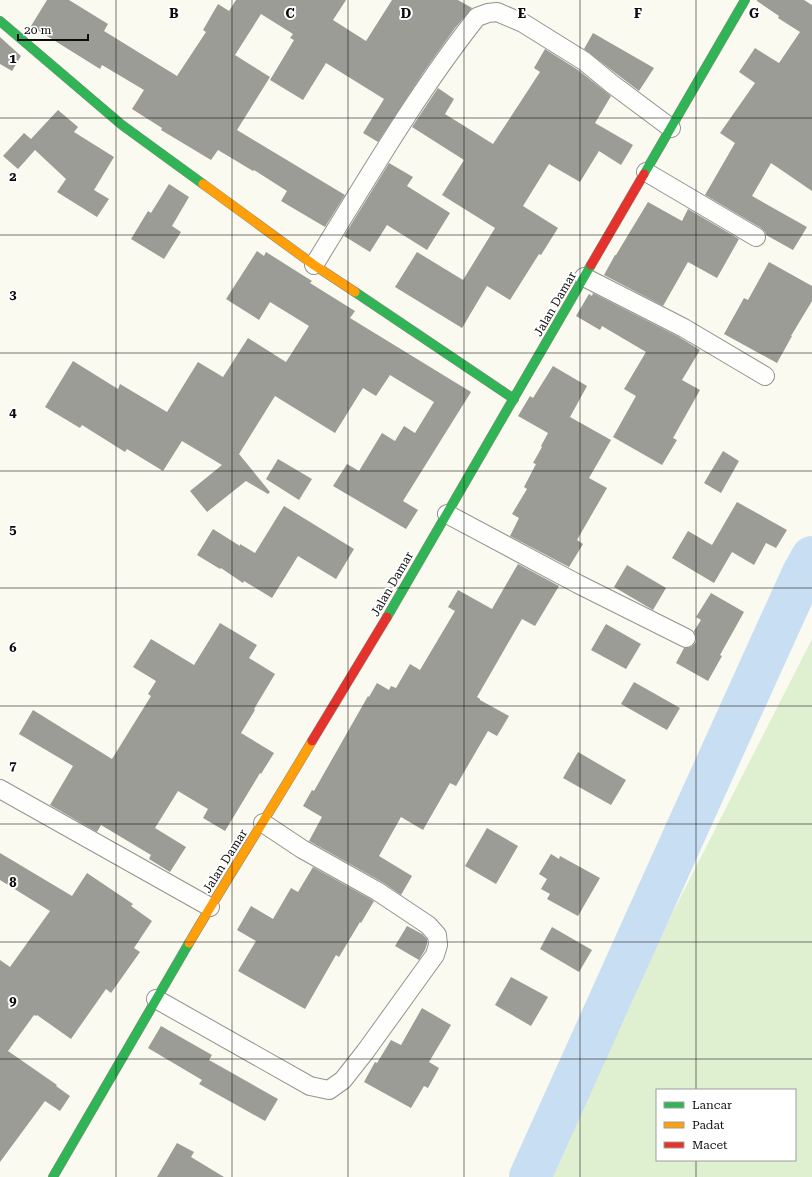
<svg xmlns="http://www.w3.org/2000/svg" width="812" height="1177" font-family="'Roboto Serif',serif">
<rect width="100%" height="100%" fill="#fafaf0"/>
<path fill="#dff0d1" fill-rule="evenodd" d="M812,639V1177H538ZM657,1090H795V1160H657Z"/>
<g fill="none" stroke-linecap="round" stroke-linejoin="round">
<path stroke="#c8def3" stroke-width="42" d="M530,1177L695,811L803,573L812,557"/>
</g>
<g fill="#9c9c96">
<path d="M47,0H69L108,24L104,31L177,76L206,32L203,30L218,4L229,11L236,0H346L333,20L366,41L392,0H458L472,8L455,28L425,70L378,142L363,133L384,99L326,63L303,100L270,80L294,40L290,38L293,34L261,14L235,55L270,77L237,130L345,195L325,227L281,201L287,191L254,170L253,171L218,150L211,160L161,130L162,128L132,109L144,90L102,65L100,69L31,26Z"/>
<path d="M757,0H804L812,5V191L771,163L752,196L807,227L793,250L766,235L765,232L761,228L705,195L735,143L720,133L755,83L739,72L755,48L779,63L800,32L778,18L779,16L757,1Z"/>
<path d="M593,33L654,68L639,91L584,49Z"/>
<path d="M0,37L21,56L12,71L0,64Z"/>
<path d="M545,49L578,70L611,96L595,123L633,145L621,165L599,151L580,182L549,164L523,206L558,228L541,255L539,254L510,300L487,286L462,328L395,287L417,252L463,280L495,228L442,195L464,160L412,127L438,88L454,99L445,114L493,144L540,72L534,68Z"/>
<path d="M58,110L78,127L74,132L114,157L94,190L109,199L97,217L57,192L66,179L35,150L18,169L3,156L24,133L31,139Z"/>
<path d="M389,163L413,177L407,186L450,213L427,250L387,225L370,252L344,236Z"/>
<path d="M169,184L189,197L172,226L181,232L164,259L131,239L148,211L151,213Z"/>
<path d="M648,202L682,221L688,209L739,239L717,278L688,262L663,306L604,275L615,255H616Z"/>
<path d="M257,251L264,256L266,252L312,281L310,283L355,311L350,318L471,392L403,501L418,510L406,529L333,486L347,464L359,471L382,433L395,441L404,426L415,433L434,402L390,375L376,396L363,388L335,433L275,396L239,454L270,492L268,494L246,481L207,512L190,491L222,465L182,441L163,471L127,449L125,452L82,425L80,428L45,407L73,361L118,389L120,384L167,412L198,362L223,377L248,338L286,362L309,326L270,302L259,320L226,299Z"/>
<path d="M769,262L812,286V301L791,336H792L777,363L724,334L744,298L748,300Z"/>
<path d="M593,293L679,337L700,350L682,380L700,390L673,438L677,440L662,465L613,437L636,396L624,389L646,352L602,326L600,330L576,316L589,294L592,296Z"/>
<path d="M553,366L587,386L570,417L611,440L589,478L607,488L577,540L583,544L569,567L510,536L519,518L512,514L527,489L524,487L536,464L533,463L542,447L541,446L548,433L518,416L530,396L533,398Z"/>
<path d="M723,451L739,461L721,493L704,483Z"/>
<path d="M278,459L312,479L299,500L266,479Z"/>
<path d="M737,502L787,530L776,548L766,543L754,565L732,552L714,583L672,558L688,531L712,545Z"/>
<path d="M284,506L354,549L336,579L298,556L272,598L244,581L243,583L221,568L220,569L197,555L213,529L240,546V544L255,553Z"/>
<path d="M518,564L559,586L535,626L522,619L477,697L480,699V700L509,716L497,736L488,731L456,786L450,783L423,830L401,817L379,856L412,876L401,895L382,882L309,841L322,817L303,806L312,790L314,791L368,696L369,697L377,683L389,690L391,686L396,688L410,664L420,670L455,611L448,607L458,590L492,609Z"/>
<path d="M627,565L666,588L653,610L614,587Z"/>
<path d="M711,593L744,612L720,655L722,656L708,681L676,663L684,648L691,647L696,642V637L694,631L701,620L696,617Z"/>
<path d="M220,623L257,645L249,658L275,674L254,709L255,710L241,733L274,753L261,774L260,773L225,831L203,818L208,809L178,791L155,828L186,847L170,872L149,859L151,855L101,825L97,832L50,805L73,766L19,734L33,710L112,759L151,696L148,694L156,681L133,667L151,639L194,665Z"/>
<path d="M606,624L641,644L626,669L591,650Z"/>
<path d="M634,682L680,708L667,730L621,704Z"/>
<path d="M578,752L626,780L611,805L563,778Z"/>
<path d="M487,828L518,846L496,884L465,866Z"/>
<path d="M0,853L72,896L87,873L133,904L131,906L152,921L134,948L140,952L111,993L106,989L71,1039L37,1015L36,1016L34,1015L8,1051L57,1085L56,1086L70,1096L60,1111L45,1101L0,1162V960L10,967L50,911L0,880Z"/>
<path d="M551,854L559,859L560,856L600,878L578,916L547,899L550,894L541,889L547,879L539,874Z"/>
<path d="M313,867L374,901L361,923L360,922L339,957L336,955L305,1009L238,971L256,941L237,930L251,906L273,919L291,888L298,892Z"/>
<path d="M407,926L422,934L427,939V944L425,950L419,960L395,946Z"/>
<path d="M552,927L592,950L579,972L540,949Z"/>
<path d="M511,977L548,997L531,1026L495,1005Z"/>
<path d="M422,1008L451,1025L429,1062L439,1068L428,1088L424,1086L411,1108L364,1082L375,1062L377,1063L391,1040L401,1045Z"/>
<path d="M161,1026L212,1055L209,1060L278,1099L265,1121L199,1084L202,1080L148,1048Z"/>
<path d="M177,1143L194,1152L191,1157L224,1177H157Z"/>
</g>
<g fill="none" stroke-linecap="round" stroke-linejoin="round">
<defs>
<g id="street">
<path d="M646,172L756,237"/>
<path d="M314,265C366,181 416,94 477,17L488,13L497,12L523,23L584,61L612,84L671,128"/>
<path d="M584,277L684,328L765,376"/>
<path d="M447,514L578,584L686,638"/>
<path d="M0,789L210,907"/>
<path d="M156,999L310,1086L329,1090L343,1080L365,1052L435,955L438,945L437,935L428,925L377,891L302,849L263,823"/>
</g>
<g id="fast">
<path d="M0,21L122,125L203,184"/>
<path d="M644,174L745,0"/>
<path d="M355,292L514,399"/>
<path d="M387,617L591,265"/>
<path d="M53,1177L189,943"/>
</g>
<g id="slow">
<path d="M203,184L314,265L355,292"/>
<path d="M189,943C229,875 272,809 312,741"/>
</g>
<g id="jam">
<path d="M591,265L644,174"/>
<path d="M312,741L387,617"/>
</g>
</defs>
<use href="#street" stroke="#93938f" stroke-width="20"/>
<use href="#fast" stroke="#8a8a85" stroke-width="10"/>
<use href="#slow" stroke="#8a8a85" stroke-width="10"/>
<use href="#jam" stroke="#8a8a85" stroke-width="10"/>
<use href="#street" stroke="#fefefd" stroke-width="18"/>
<use href="#fast" stroke="#30b455" stroke-width="9"/>
<use href="#slow" stroke="#ff9f0a" stroke-width="9"/>
<use href="#jam" stroke="#e5322d" stroke-width="9"/>
</g>
<path fill="none" stroke="#0c0c0c" stroke-width="1" stroke-opacity="0.55" d="M116,0V1177M232,0V1177M348,0V1177M464,0V1177M580,0V1177M696,0V1090M0,118H812M0,235H812M0,353H812M0,471H812M0,588H812M0,706H812M0,824H812M0,942H812M0,1059H812M696,1160V1177"/>
<g text-anchor="middle" dominant-baseline="central" stroke-width="4" stroke-linejoin="round" paint-order="stroke">
<g font-size="12" fill="#0c0c0c" stroke="#fff">
<text transform="translate(555 304) rotate(-60)">Jalan Damar</text>
<text transform="translate(392 584) rotate(-60)">Jalan Damar</text>
<text transform="translate(225 861) rotate(-58)">Jalan Damar</text>
</g>
</g>
<g font-size="13" text-anchor="middle" font-weight="bold" fill="#0c0c0c" stroke="#fff" stroke-width="4" stroke-linejoin="round" paint-order="stroke">
<text x="174" y="18">B</text>
<text x="290" y="18">C</text>
<text x="406" y="18">D</text>
<text x="522" y="18">E</text>
<text x="638" y="18">F</text>
<text x="754" y="18">G</text>
<text x="13" y="63">1</text>
<text x="13" y="181">2</text>
<text x="13" y="299">3</text>
<text x="13" y="417">4</text>
<text x="13" y="534">5</text>
<text x="13" y="652">6</text>
<text x="13" y="770">7</text>
<text x="13" y="887">8</text>
<text x="13" y="1005">9</text>
</g>
<rect x="656" y="1089" width="140" height="72" fill="#ffffff" stroke="#9e9e9e"/>
<rect x="664" y="1102" width="20" height="6" fill="#30b455" stroke="#9e9e9e"/>
<text x="692" y="1109" font-size="12" fill="#0c0c0c">Lancar</text>
<rect x="664" y="1122" width="20" height="6" fill="#ff9f0a" stroke="#9e9e9e"/>
<text x="692" y="1129" font-size="12" fill="#0c0c0c">Padat</text>
<rect x="664" y="1142" width="20" height="6" fill="#e5322d" stroke="#9e9e9e"/>
<text x="692" y="1149" font-size="12" fill="#0c0c0c">Macet</text>
<path d="M18 34v6h70v-6" fill="none" stroke="#0c0c0c" stroke-width="2"/>
<text x="24" y="34" font-size="12" fill="#0c0c0c" stroke="#ffffff" stroke-width="3" paint-order="stroke">20 m</text>
</svg>
